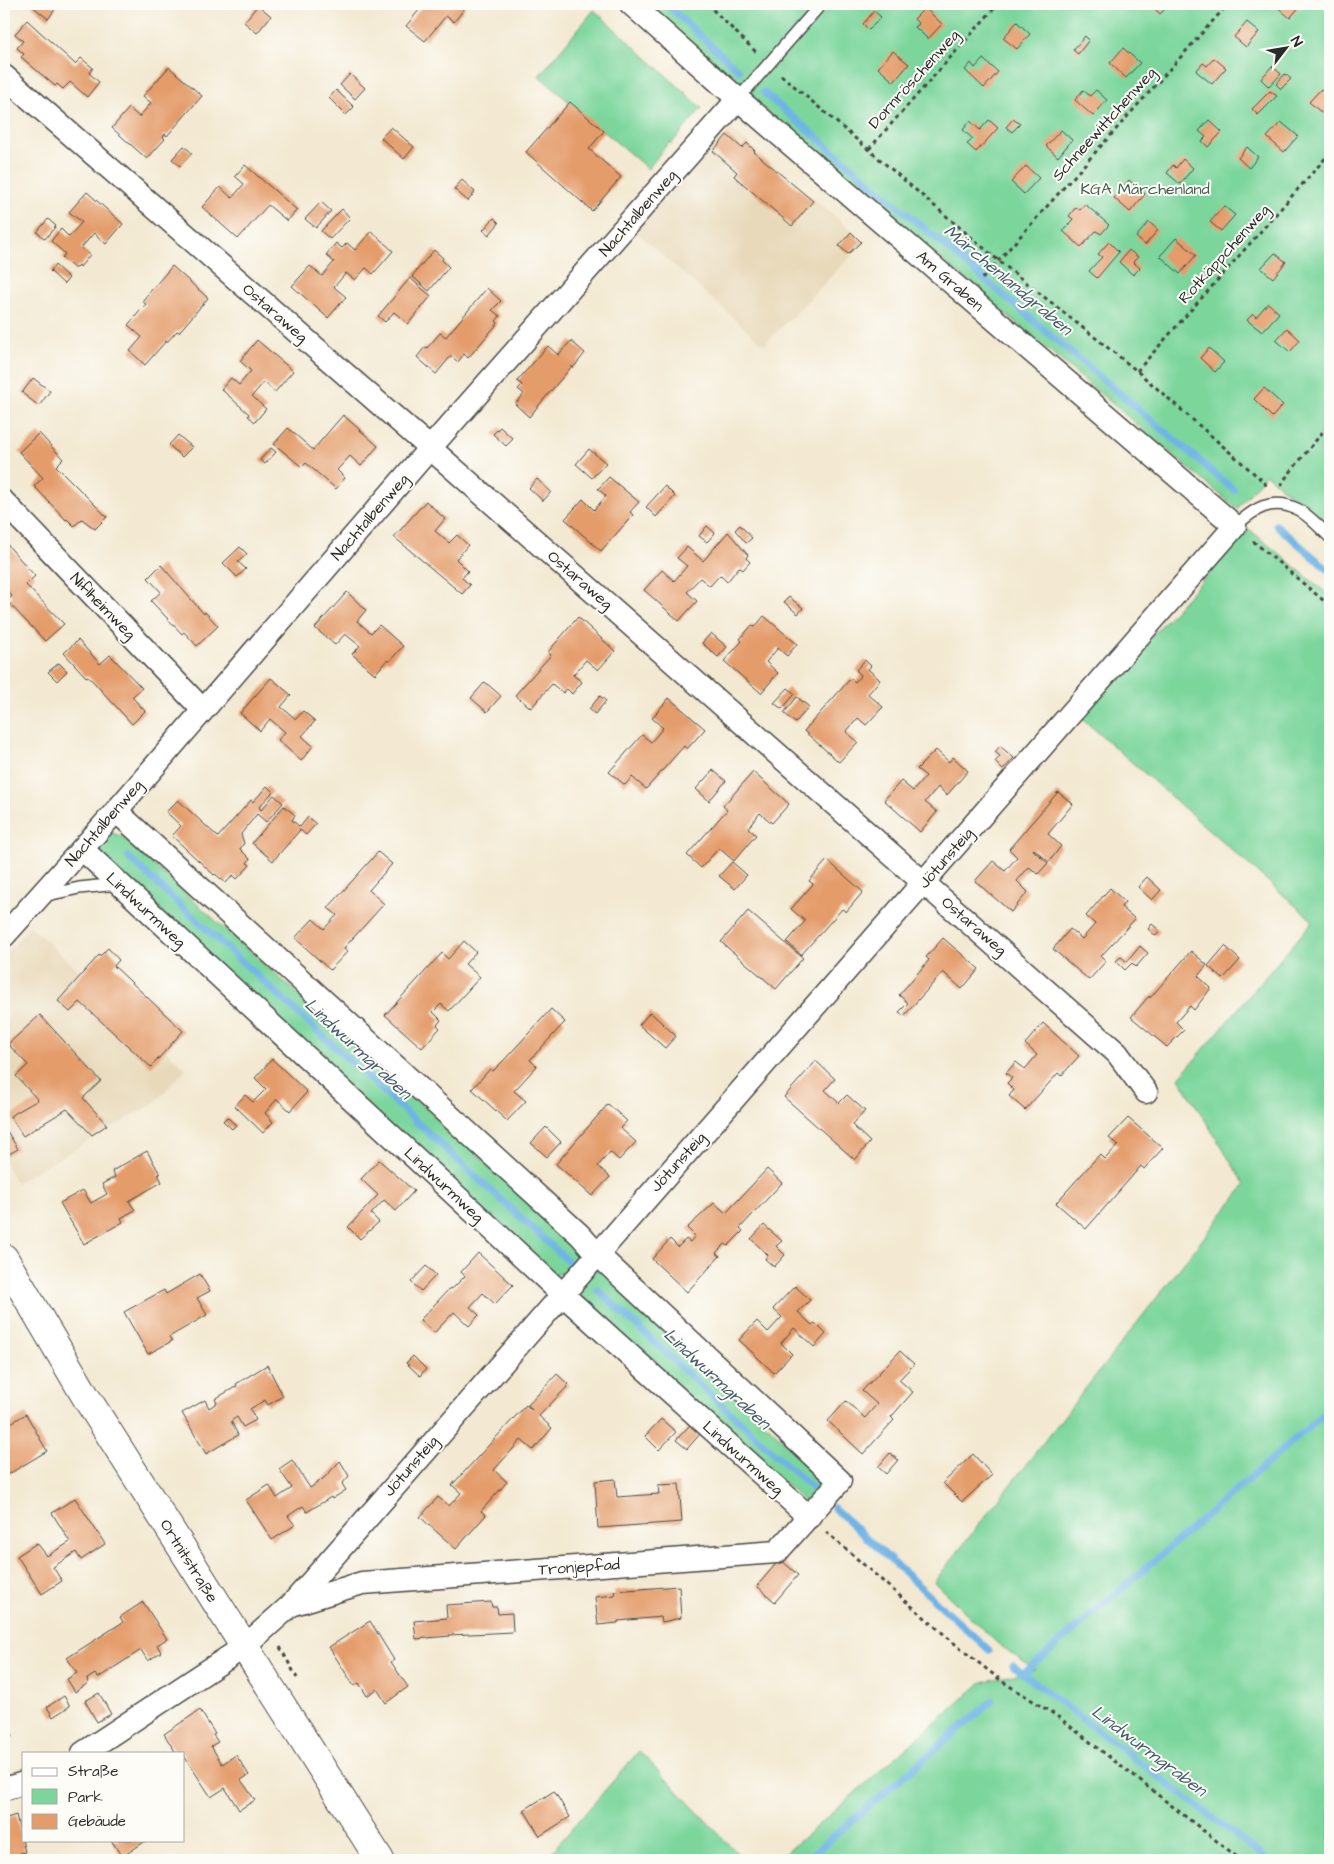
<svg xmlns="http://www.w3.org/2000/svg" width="1334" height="1864" font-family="'Architects Daughter',sans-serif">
<rect width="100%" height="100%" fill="#fdfcf7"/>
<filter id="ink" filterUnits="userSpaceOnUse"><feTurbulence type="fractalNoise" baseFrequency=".02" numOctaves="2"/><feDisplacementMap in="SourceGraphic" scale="10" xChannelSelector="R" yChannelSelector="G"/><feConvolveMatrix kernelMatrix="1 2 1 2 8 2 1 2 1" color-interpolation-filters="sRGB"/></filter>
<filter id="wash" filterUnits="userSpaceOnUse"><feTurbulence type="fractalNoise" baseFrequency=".0096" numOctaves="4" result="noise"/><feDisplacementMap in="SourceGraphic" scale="20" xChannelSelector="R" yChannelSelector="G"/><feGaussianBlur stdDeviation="1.12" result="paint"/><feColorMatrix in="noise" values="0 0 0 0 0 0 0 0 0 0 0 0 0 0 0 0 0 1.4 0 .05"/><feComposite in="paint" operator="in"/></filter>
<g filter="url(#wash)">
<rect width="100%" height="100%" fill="#f3e9d2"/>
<g fill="#e8d9ba">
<path d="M727,126L865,242L764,345L635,231Z"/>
<path d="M30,926L186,1069L153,1104L16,1183L4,1161V956Z"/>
</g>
<g fill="#7cd69c" stroke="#548064">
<path d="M644,4H1330V528L1266,474L1237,509L749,97Z"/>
<path d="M594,10L702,108L672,143H668L648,169L539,76Z"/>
<path d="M1249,529L1330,596V1860H778L982,1682L1035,1670L997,1643L934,1582L1245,1185L1179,1078L1313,921L1079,716Z"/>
<path d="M112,833L121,836L570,1237C584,1259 579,1273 552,1275L102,860L98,848L101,840Z"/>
<path d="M600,1269L824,1478L826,1488L808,1505L576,1294L591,1272Z"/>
<path d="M639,1751L744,1860H534L550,1854Z"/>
</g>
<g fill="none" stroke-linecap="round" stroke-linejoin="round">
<g stroke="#70b4e6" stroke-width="7">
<path d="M666,4L739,71"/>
<path d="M763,92L1234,490"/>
<path d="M1276,525L1330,571"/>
<path d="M128,857L569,1262"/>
<path d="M598,1290L815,1491"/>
<path d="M834,1508L989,1650"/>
<path d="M1013,1666L1268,1860"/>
<path d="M1023,1674L1330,1409"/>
<path d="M806,1860L992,1701"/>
</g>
</g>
<g id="blocks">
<g fill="#e49c6b">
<path d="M30,4H51L56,8L48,19Z"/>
<path d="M424,4H461L465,8L454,22L446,16L425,41L406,26Z"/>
<path d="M1150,4H1170L1160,14Z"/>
<path d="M1274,4H1302L1290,18Z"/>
<path d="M258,5L271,16L257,33L244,22Z"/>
<path d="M925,8L942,24L928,39L915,27L919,24L914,19Z"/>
<path d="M874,11L881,17L869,30L863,24Z"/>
<path d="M27,20L75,64L81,58L93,68L89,73L99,82L87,97L70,82L63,89L57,84L55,86L21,57L24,54L17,48L23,41L15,34Z"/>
<path d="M1017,22L1030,34L1017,49L1003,38Z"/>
<path d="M1247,22L1259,32L1246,47L1234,37Z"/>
<path d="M1085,36L1089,40L1078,54L1073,50Z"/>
<path d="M1123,48L1140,63L1126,78L1110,63Z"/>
<path d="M893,51L909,64L894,82L878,68Z"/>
<path d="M1214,58L1226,68L1212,84L1196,71L1203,63L1207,66Z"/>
<path d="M983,59L998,72L984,88L965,70L971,63L975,68Z"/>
<path d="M1272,66L1281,74L1269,87L1261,79Z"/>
<path d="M169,67L202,96L167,136L165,134L163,137L165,139L147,159L112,128L129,108L139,117L151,103L143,96Z"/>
<path d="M350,74L365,88L355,99L340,85Z"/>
<path d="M1285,74L1291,79L1281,89L1276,84Z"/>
<path d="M1321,89L1330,97V106L1323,114L1309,102Z"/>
<path d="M336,90L354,107L346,115L329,98Z"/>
<path d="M1083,90L1090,96L1096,90L1107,100L1093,116L1075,100Z"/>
<path d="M1270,91L1277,96L1258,115L1252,109Z"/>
<path d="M570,102L604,131L589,149L621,177L592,211L526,152Z"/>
<path d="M1013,119L1020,124L1012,132L1006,127Z"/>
<path d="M989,120L998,128L976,152L967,144L973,139L963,130L970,121L980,130Z"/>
<path d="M1209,120L1222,132L1208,147L1202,141L1206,137L1199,131Z"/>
<path d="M1281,122L1298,136L1284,152L1267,137Z"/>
<path d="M391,127L414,147L404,159L381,138Z"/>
<path d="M1061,130L1072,140L1058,157L1046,146Z"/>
<path d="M727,135L742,148L747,143L755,151L754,152L813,201L792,226L734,176L737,172L713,151Z"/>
<path d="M184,146L192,153L180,166L172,159Z"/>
<path d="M1247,147L1258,157L1249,168L1238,158Z"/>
<path d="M1183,159L1193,168L1180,184L1167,173L1173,165L1176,168Z"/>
<path d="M245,165L297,210L287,221L268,205L238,239L202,207L220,187L232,198L244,184L235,176Z"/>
<path d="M1026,166L1039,178L1024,194L1011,182Z"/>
<path d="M462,180L475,192L468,201L454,189Z"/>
<path d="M1129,180L1145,194L1130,212L1114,198Z"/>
<path d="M87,192L123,224L106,244L94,233L81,248L90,255L80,267L79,265L75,269L62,258L65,254L51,241L61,229L69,237L82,222L69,212Z"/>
<path d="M321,202L331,211L316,228L305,219Z"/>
<path d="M1085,204L1109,225L1101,234L1096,231L1081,247L1063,231L1073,219L1069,216L1076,207L1080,210Z"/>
<path d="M1224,206L1235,215L1221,231L1210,222Z"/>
<path d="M342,209L350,218L330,239L321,231Z"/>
<path d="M494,218L499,223L489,235L483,230Z"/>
<path d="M48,219L56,226L45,239L37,232Z"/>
<path d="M1149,222L1158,230L1145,245L1136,237Z"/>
<path d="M371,231L393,251L373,274L366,268L355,280L346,273L334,287L346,297L328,318L292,286L310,266L322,276L334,262L326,255L336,243L342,248L347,243L355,250Z"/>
<path d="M851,232L861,242L848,254L839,246Z"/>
<path d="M1176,238L1196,255L1180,274L1160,256Z"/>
<path d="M1109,242L1119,252L1097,278L1089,271L1102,257L1098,254Z"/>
<path d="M434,250L443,258L442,260L449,267L429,291L412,276Z"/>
<path d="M1129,250L1138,257L1133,262L1140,268L1133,275L1119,262Z"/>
<path d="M1275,253L1286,262L1273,278L1261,268Z"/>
<path d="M55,265L69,278L64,284L50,271Z"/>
<path d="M172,266L208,298L179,332L177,331L167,342L166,341L145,365L130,351L142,337L128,325L146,304L142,301Z"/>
<path d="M410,278L431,296L408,324L394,312L385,322L378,316Z"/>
<path d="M487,288L501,301L492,310L500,316L496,321L498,323L468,358L464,354L458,362L451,356L436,374L417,357L425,347L427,348L440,333L446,337Z"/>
<path d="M1268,303L1279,313L1262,332L1247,320L1253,314L1256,317Z"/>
<path d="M1287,328L1300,340L1290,352L1276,340Z"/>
<path d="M257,340L293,371L275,392L264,382L252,396L266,409L255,422L248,416L249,414L221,389L231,378L239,385L251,371L240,361Z"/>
<path d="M571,341L585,353L573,368L572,366L529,417L515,404L524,394L518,389L522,385L517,381L548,346L558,355Z"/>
<path d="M1209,348L1224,362L1215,372L1200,358Z"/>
<path d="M33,378L50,391L39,406L22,393Z"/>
<path d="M1264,388L1283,405L1272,417L1254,399Z"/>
<path d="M343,415L378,446L361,466L350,456L337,470L345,478L336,489L306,463L302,467L274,444L288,428L313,450Z"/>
<path d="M500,427L513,439L506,446L493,434Z"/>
<path d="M39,433L63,459L56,466L107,517L95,529L82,519L74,526L67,519L66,520L34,486L43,478L19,452Z"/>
<path d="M178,435L192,447L182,457L169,445Z"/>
<path d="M271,448L276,452L265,464L260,460Z"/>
<path d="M589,449L606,463L592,478L576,464Z"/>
<path d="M609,477L639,502L630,512L633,515L601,551L565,519L583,499L594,510L606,496L598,489Z"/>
<path d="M537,479L551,492L543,501L529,488Z"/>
<path d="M665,486L675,496L656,517L646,507Z"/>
<path d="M426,501L445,519L435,531L449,543L457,535L468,545L456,559L468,571L462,578L470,585L462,594L394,537Z"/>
<path d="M740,525L752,538L746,543L735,530Z"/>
<path d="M707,526L715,533L707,542L699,536Z"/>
<path d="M728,532L748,555L746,558L750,562L743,570L739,567L727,582L720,575L710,586L700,578L687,592L697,601L679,621L644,590L662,570L674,581L687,566L677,558L687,547L703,561Z"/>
<path d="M4,541L35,576L26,585L64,624L45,641L7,601L12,596L4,586Z"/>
<path d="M240,547L247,554L238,562L246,569L237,577L223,563Z"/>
<path d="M161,565L204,614L205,612L218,626L197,646L184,632L182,634L151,601L161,592L148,578Z"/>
<path d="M347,592L366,610L357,621L371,633L379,625L403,646L389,662L387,660L375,674L352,654L360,646L345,634L335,645L315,628Z"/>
<path d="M789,597L803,608L798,614L784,602Z"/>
<path d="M764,616L797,644L787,656L778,648L766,662L778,673L761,693L724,661L742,641L740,639L752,625L755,627Z"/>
<path d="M578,617L615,651L598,670L586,660L573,675L582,682L572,694L567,689L563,693L552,684L531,708L515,695L551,655L548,652Z"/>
<path d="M711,633L727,647L718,657L702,643Z"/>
<path d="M78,640L100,664L110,655L142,688L132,697L145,711L132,724L88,676L86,677L64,653Z"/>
<path d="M865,660L871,666L868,669L880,680L868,694L883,707L866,725L858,718L846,732L858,742L839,762L804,731L851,678L855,682L861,675L856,670Z"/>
<path d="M59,663L67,671L57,681L48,672Z"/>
<path d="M271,678L291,695L281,707L296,719L303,711L315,721L302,736L313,746L301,761L278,740L285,732L270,719L260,731L240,713Z"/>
<path d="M485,682L501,696L487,712L471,698Z"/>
<path d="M788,688L795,694L782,709L774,703Z"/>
<path d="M600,696L606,701L595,714L589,709Z"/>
<path d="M797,697L809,707L795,723L784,713Z"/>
<path d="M669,698L705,729L687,749L684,746L646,789L632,777L625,785L609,772L642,735L651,742L663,728L652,718Z"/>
<path d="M1000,746L1014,758L1003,770L995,762L1000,756L995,752Z"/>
<path d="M936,750L949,762L953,757L968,771L947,795L938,787L925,802L937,812L920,832L884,800L901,781L913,791L926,776L917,769Z"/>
<path d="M713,770L726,781L709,801L696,789Z"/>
<path d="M753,772L789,804L772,823L760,813L748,828L756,835L734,861L719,848L701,868L687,855L727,810L723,806Z"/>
<path d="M267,786L273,792L259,807L261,810L274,795L283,803L266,822L257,814L241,834L244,843L240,849L250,859L247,863L250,865L237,879L233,875L226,883L215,874L214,875L172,836L181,826L166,812L178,800L218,837L251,800L253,802Z"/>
<path d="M1058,792L1073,804L1048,834L1061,846L1049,862L1034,849L1033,850L1048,863L1038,874L1029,867L1017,881L1028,892L1011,912L975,881L993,861L1005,871L1017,857L1009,849Z"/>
<path d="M284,806L295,815L292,820L300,827L308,817L316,824L306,835L300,830L273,861L252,843Z"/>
<path d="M378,852L392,864L369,890L384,904L344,948L348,951L330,970L295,938L313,919L324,929L337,915L328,908Z"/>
<path d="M827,860L863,892L846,912L842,909L801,955L787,942L805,921L791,909L813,884L809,881Z"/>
<path d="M732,862L747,875L735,889L719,876Z"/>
<path d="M1147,877L1161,890L1152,900L1138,887Z"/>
<path d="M1110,888L1125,902L1121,907L1135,919L1101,956L1106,961L1089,980L1053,949L1070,929L1082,939L1095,924L1086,916Z"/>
<path d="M748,911L803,958L776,989L721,942Z"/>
<path d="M1152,924L1160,931L1156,936L1148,929Z"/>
<path d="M943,938L979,969L962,989L943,972L904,1016L899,1012L908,1003L899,995L929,960L926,957Z"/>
<path d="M464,941L476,952L465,964L480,977L449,1011L441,1004L433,1012L441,1020L437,1025L440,1028L422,1048L385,1015L442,953L448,959Z"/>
<path d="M1140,946L1148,953L1136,967L1132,963L1125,970L1116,961L1121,957L1127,962Z"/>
<path d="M1225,946L1240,960L1223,979L1208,966Z"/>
<path d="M108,948L119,960L114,966L183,1031L151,1067L80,1002L70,1012L58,1001L99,955L100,956Z"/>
<path d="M1191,951L1207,965L1198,976L1211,988L1194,1010L1190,1006L1176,1022L1184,1030L1167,1047L1131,1017L1149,996L1150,998Z"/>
<path d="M551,1009L565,1022L530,1060L537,1066L514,1091L526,1101L507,1121L472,1089L490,1069L493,1071L506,1058Z"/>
<path d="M650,1012L676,1036L665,1048L639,1025Z"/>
<path d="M40,1015L101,1081L83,1098L107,1125L92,1135L67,1109L23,1136L10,1116L38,1100L16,1076L28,1065L8,1044Z"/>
<path d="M1043,1023L1079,1056L1061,1076L1058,1073L1025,1110L1009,1096L1014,1090L1007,1083L1012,1078L1006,1073L1016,1062L1025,1069L1037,1055L1025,1044Z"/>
<path d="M272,1059L307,1092L290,1111L277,1099L265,1113L273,1122L263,1133L235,1106L245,1095L253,1102L266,1089L255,1078Z"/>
<path d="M816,1061L835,1079L825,1090L839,1103L847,1095L865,1111L852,1125L870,1142L855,1160L784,1097Z"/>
<path d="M608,1104L627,1121L620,1128L636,1142L619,1160L610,1152L598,1166L610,1177L592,1196L556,1164Z"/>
<path d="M227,1117L236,1125L232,1129L223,1121Z"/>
<path d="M1128,1118L1163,1148L1144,1169L1141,1166L1086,1229L1056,1203L1100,1154L1105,1159L1118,1145L1109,1138Z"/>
<path d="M546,1127L561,1142L547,1157L531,1143Z"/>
<path d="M7,1131L18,1149L4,1157V1132Z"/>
<path d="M147,1151L160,1174H158L162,1182L129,1201L135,1210L121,1218L123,1222L84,1244L60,1203L83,1190L91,1203L107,1194L102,1184L115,1177L112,1171Z"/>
<path d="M379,1160L414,1191L396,1211L384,1200L371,1214L379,1222L360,1239L348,1227L378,1195L361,1179Z"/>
<path d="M767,1169L782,1183L740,1228L743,1231L728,1246L725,1244L716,1253L720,1256L687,1292L652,1259L670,1239L678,1247L686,1239L690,1242L695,1236L687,1228L714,1203L726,1213Z"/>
<path d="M764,1225L782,1241L776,1246L785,1255L774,1267L765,1259L768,1255L751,1239Z"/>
<path d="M478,1253L513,1285L495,1304L483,1293L470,1307L479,1315L469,1326L454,1312L434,1333L420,1320L450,1288L452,1289L465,1276L461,1272Z"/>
<path d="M426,1266L436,1275L421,1291L411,1282Z"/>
<path d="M200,1274L210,1291L197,1298L207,1315L169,1337L172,1341L148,1354L124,1312L164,1290L166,1294Z"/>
<path d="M795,1286L810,1300L798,1312L812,1325L815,1323L826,1334L814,1347L794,1328L781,1343L792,1354L774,1373L739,1340L757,1321L768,1332L782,1317L773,1309Z"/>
<path d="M900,1351L914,1364L899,1380L913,1392L891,1417L894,1420L863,1454L828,1421L846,1401L865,1418L877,1404L862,1391Z"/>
<path d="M413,1356L426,1369L420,1376L406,1363Z"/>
<path d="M267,1365L283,1396L268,1405L265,1400L250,1409L256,1420L243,1427L237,1417L231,1421L238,1435L206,1454L182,1413L205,1400L209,1408L217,1403L215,1399L237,1386L236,1384Z"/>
<path d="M557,1374L569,1385L539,1416L552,1428L533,1450L521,1440L494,1470L507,1482L481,1511L486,1515L456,1549L420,1517L438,1497L449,1506L461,1493L452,1485L526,1405L532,1410L528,1405Z"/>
<path d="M26,1414L47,1451L4,1477V1438L7,1436L4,1431V1427Z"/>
<path d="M661,1419L676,1432L659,1450L645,1436Z"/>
<path d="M690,1425L700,1434L687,1449L676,1440Z"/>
<path d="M890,1453L898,1460L886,1474L878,1467Z"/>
<path d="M973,1454L992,1475L962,1502L943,1483Z"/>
<path d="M292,1460L310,1488L324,1478L340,1461L349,1476L342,1484L346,1490L332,1499L331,1497L307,1512L303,1506L288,1516L295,1525L272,1540L246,1500L269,1485L277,1498L292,1488L279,1469Z"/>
<path d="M615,1479L617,1497L659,1494L658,1485L679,1484L682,1522L598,1528L595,1481Z"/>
<path d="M75,1498L105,1544L81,1560L76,1552L53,1567L62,1581L42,1594L17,1556L37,1543L47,1556L70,1542L52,1513Z"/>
<path d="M780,1559L798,1575L775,1602L757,1586Z"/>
<path d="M679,1586L681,1618L662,1622L661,1617L618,1621V1623L598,1625L595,1597L615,1595L614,1591Z"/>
<path d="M143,1602L167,1639L157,1645L161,1652L148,1661L141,1650L98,1678L95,1674L87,1679L88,1683L75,1692L67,1679L77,1673L67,1658L123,1622L120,1617Z"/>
<path d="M491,1602L492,1607H497L498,1614L512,1613L513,1632L449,1635L450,1636L416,1639L414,1621L447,1618L446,1605Z"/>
<path d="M370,1621L394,1660L391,1662L408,1687L386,1703L377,1689L367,1696L359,1683L354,1686L329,1647Z"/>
<path d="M99,1693L111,1714L97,1722L85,1701Z"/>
<path d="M64,1696L70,1706L53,1717L47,1707Z"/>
<path d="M200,1710L215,1734L213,1735L218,1742L211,1746L222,1764L236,1755L249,1775L241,1780L255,1800L239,1810L225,1788L211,1797L184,1756V1753H176L164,1734Z"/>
<path d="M6,1717L12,1737L4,1740V1718Z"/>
<path d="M554,1791L570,1817L540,1836L524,1810Z"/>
<path d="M16,1815L25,1852L20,1853L22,1860H4V1819Z"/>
<path d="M111,1840H147L122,1857Z"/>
</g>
</g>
</g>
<g filter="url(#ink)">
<use href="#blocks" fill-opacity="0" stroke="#494844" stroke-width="1"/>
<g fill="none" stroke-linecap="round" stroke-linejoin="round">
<defs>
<g id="service">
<path d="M738,99L821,4"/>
<path d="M1235,526C1254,509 1271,497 1297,509C1308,514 1321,529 1330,537"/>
<path d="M43,896L79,888L118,884"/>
</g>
<g id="minor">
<path d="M4,76L430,448L1117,1053L1146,1092"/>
<path d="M4,502L202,709"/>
<path d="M116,811L580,1235L597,1254L840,1481L777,1552L362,1583L291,1605"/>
<path d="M82,849L561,1293L809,1517"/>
<path d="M4,936L116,811L430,448L738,99"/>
<path d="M83,1753L244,1647L291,1605C604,1244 922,887 1235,526L738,99L631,4"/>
<path d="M4,1789L24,1783"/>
</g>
<path id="tertiary" d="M4,1258L86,1397L380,1860"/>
</defs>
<use href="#service" stroke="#494844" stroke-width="14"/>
<use href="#minor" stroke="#494844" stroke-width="25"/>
<use href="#tertiary" stroke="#494844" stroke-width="30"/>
<g stroke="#494844" stroke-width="3" stroke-dasharray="4 4" stroke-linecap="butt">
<path d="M707,4L756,52"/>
<path d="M781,75L999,261L1137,371L1265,483L1267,489"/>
<path d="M869,149L998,4"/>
<path d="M982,279L1228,4"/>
<path d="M1137,371L1330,153"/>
<path d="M1281,486L1284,480L1330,423"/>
<path d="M1253,541L1330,606"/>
<path d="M826,1532L961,1649L1003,1682L1057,1716L1241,1860"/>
<path d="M280,1647L297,1678"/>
</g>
<use href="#service" stroke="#fff" stroke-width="11"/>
<use href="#minor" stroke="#fff" stroke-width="22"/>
<use href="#tertiary" stroke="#fff" stroke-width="28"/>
</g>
</g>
<g text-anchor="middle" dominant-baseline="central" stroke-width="4" stroke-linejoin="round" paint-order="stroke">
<g font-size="16" fill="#2b2b2b" stroke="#fdfcf7">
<text transform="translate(914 79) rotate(-48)">Dornröschenweg</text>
<text transform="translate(1104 124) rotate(-48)">Schneewittchenweg</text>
<text transform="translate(638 213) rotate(-49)">Nachtalbenweg</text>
<text transform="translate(1224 254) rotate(-48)">Rotkäppchenweg</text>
<text transform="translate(950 281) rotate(41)">Am Graben</text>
<text transform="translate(275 313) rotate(41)">Ostaraweg</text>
<text transform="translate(370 517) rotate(-49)">Nachtalbenweg</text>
<text transform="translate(580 580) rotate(41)">Ostaraweg</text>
<text transform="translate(103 606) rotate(46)">Niflheimweg</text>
<text transform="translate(104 823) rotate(-49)">Nachtalbenweg</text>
<text transform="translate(946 858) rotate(-49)">Jötunsteig</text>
<text transform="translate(146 910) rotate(43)">Lindwurmweg</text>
<text transform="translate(974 926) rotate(41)">Ostaraweg</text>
<text transform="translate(678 1162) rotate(-48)">Jötunsteig</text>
<text transform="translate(444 1185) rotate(43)">Lindwurmweg</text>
<text transform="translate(743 1458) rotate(42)">Lindwurmweg</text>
<text transform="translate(411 1466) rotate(-49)">Jötunsteig</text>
<text transform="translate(189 1561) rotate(58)">Ortnitstraße</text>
<text transform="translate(579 1567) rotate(-4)">Tronjepfad</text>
</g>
<g font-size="16" fill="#435e4d" stroke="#fdfcf7">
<text x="1145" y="189">KGA Märchenland</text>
</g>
<g font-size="18" font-style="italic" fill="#435b6c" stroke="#fdfcf7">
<text transform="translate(1008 280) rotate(40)">Märchenlandgraben</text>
<text transform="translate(358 1049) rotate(43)">Lindwurmgraben</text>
<text transform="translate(717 1379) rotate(43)">Lindwurmgraben</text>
<text transform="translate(1149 1751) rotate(37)">Lindwurmgraben</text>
</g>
</g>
<rect width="1334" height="1864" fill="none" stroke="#fdfcf7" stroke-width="20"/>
<rect x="22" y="1752" width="162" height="90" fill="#fdfcf7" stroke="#a9a8a5"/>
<rect x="32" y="1768" width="25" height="8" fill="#ffffff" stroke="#a9a8a5"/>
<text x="68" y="1776" font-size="15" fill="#2b2b2b">Straße</text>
<rect x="32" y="1789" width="25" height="15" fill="#7cd69c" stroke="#a9a8a5"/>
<text x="68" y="1802" font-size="15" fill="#2b2b2b">Park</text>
<rect x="32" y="1814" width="25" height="15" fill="#e49c6b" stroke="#a9a8a5"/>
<text x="68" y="1826" font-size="15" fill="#2b2b2b">Gebäude</text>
<g transform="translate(1286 48) rotate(59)" stroke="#fdfcf7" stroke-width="4" paint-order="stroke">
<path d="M0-4L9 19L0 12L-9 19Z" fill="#2b2b2b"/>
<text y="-8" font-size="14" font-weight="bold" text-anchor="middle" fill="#2b2b2b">N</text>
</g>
</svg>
